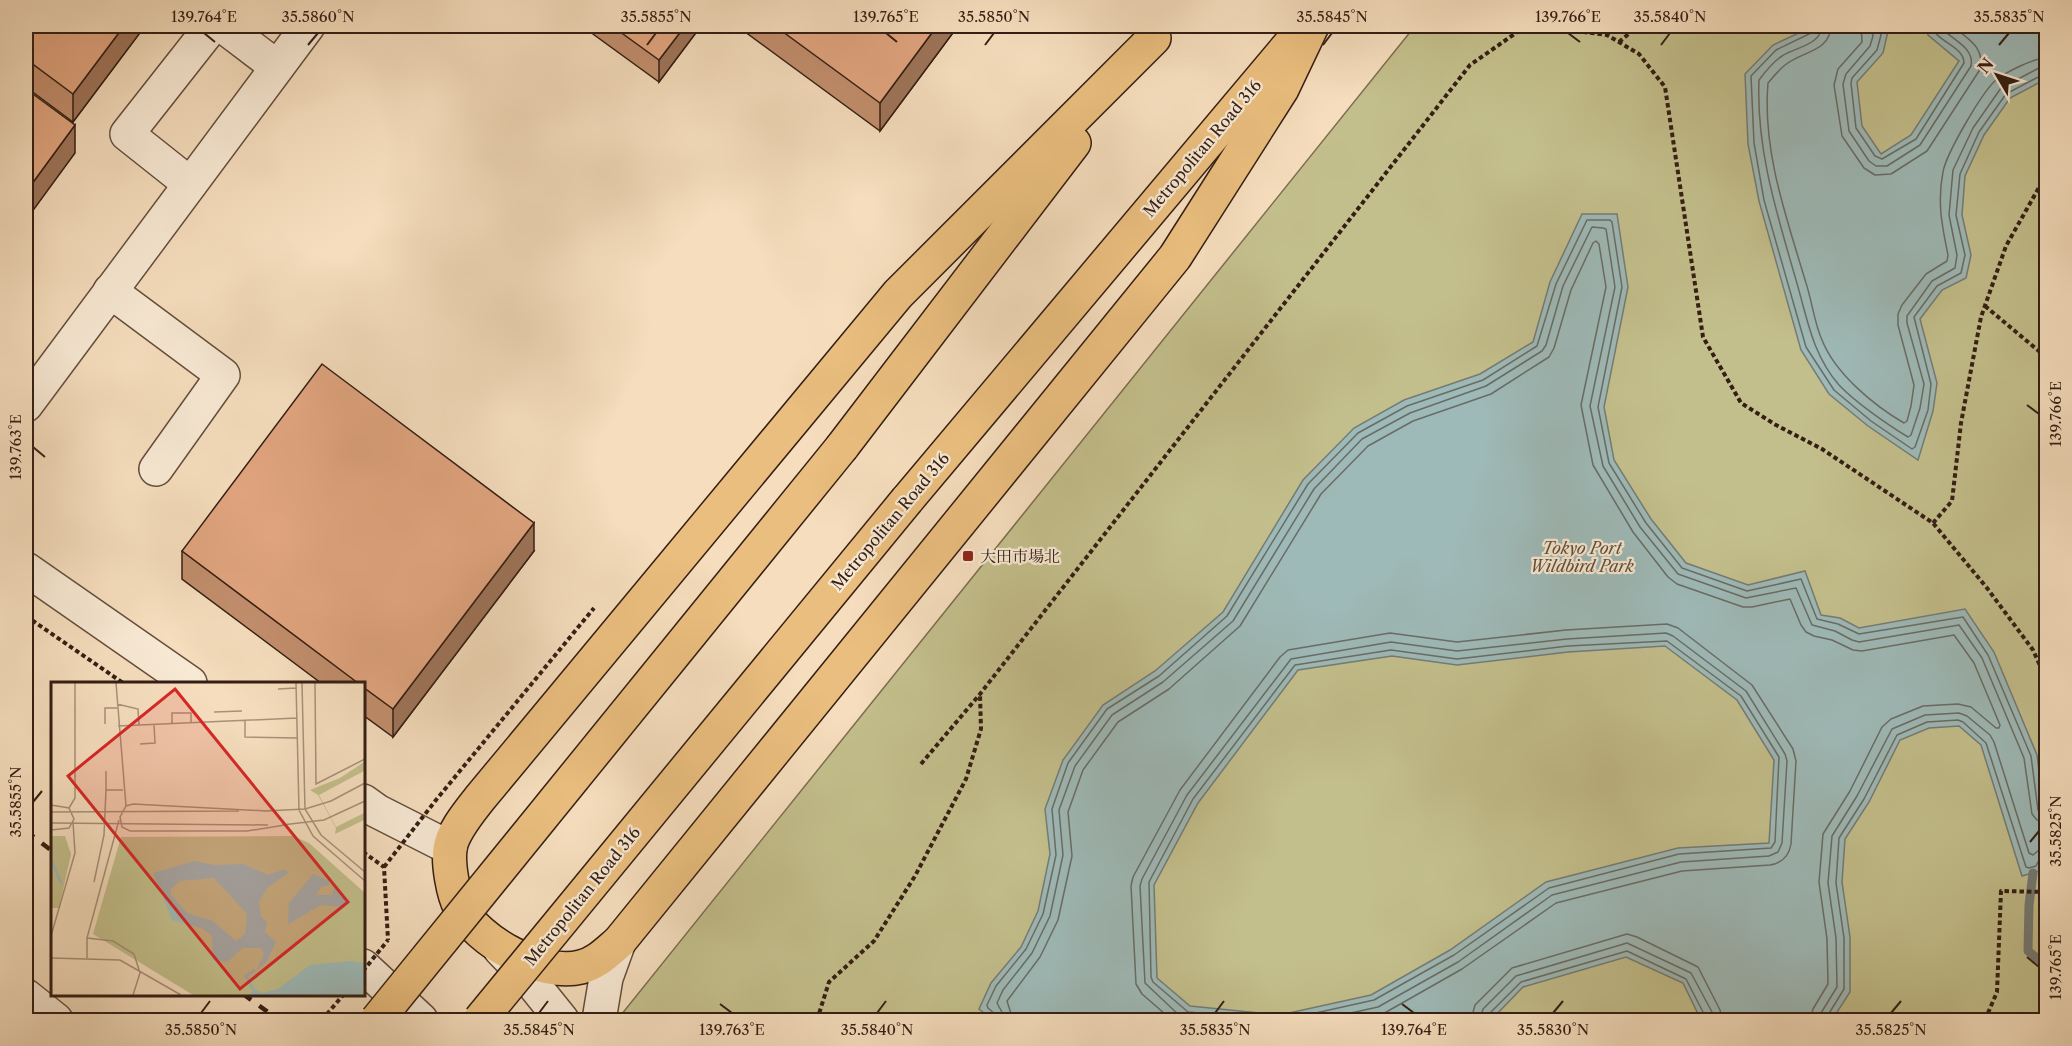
<svg xmlns="http://www.w3.org/2000/svg" width="2072" height="1046" font-family="'Libre Caslon Text','Noto Serif JP',serif">
<rect width="100%" height="100%" fill="#f5ddbd"/>
<filter id="stains"><feTurbulence type="fractalNoise" baseFrequency=".00333" numOctaves="4"/><feColorMatrix values="0 0 0 0 .2 0 0 0 0 .09 0 0 0 0 .02 0 0 0 .5 -.17"/></filter>
<radialGradient id="worn" r=".72"><stop offset=".6" stop-color="#630" stop-opacity="0"/><stop offset="1" stop-color="#630" stop-opacity=".3"/></radialGradient>
<path fill="#c3bf8c" stroke="#7c6e50" stroke-width="1.5" d="M1415,26H2046V1020H617Z"/>
<g fill="#9ebab8" stroke="#747c76" stroke-width="1.5" fill-rule="evenodd">
<path d="M1814,26H1880L1888,31L1883,53L1857,82L1862,126L1881,154L1911,135L1959,61L1928,35L1926,26H2046V79L2010,98L1984,135L1965,176L1962,215L1971,255L1966,278L1942,290L1920,319L1937,383L1933,411L1918,460L1868,426L1829,394L1801,350L1759,201L1748,144L1745,74L1773,45Z"/>
<path d="M1582,214H1617L1628,287L1604,407L1614,460L1651,519L1686,563L1748,585L1805,571L1821,615L1840,618L1859,628L1965,609L1994,652L2037,755L2045,821L2043,870L2022,876L1981,745L1959,726L1929,728L1900,740L1869,802L1845,839L1842,882L1850,937V992L1832,1020H1701L1683,983L1626,957L1523,987L1491,1020H993L979,1009L991,983L1021,947L1038,911L1050,854L1045,809L1063,760L1103,705L1155,671L1223,612L1303,480L1354,428L1404,400L1480,374L1533,342L1550,282ZM1665,646L1737,700L1774,760L1769,843L1678,848L1546,882L1450,950L1371,995L1280,1015L1190,1006L1157,978L1154,885L1198,803L1298,670L1392,656L1457,665L1568,652Z"/>
</g>
<g fill="none" stroke-linecap="round" stroke-linejoin="round">
<g stroke="#696c66" stroke-width="1.5">
<path d="M1814,26L1811,33L1776,50L1751,76L1754,143L1764,200L1806,347L1834,390L1871,421L1912,449L1915,447L1928,410L1931,384L1914,317L1937,286L1961,273L1965,255L1956,215L1960,174L1979,132L2006,94L2042,75H2046"/>
<path d="M1822,26C1821,45 1796,47 1782,56C1774,61 1765,72 1759,80C1756,149 1777,214 1796,280C1807,317 1812,354 1839,385C1855,402 1888,425 1908,437L1911,435L1920,408L1924,384L1907,323V316L1932,281L1955,268L1957,255L1949,215L1953,170L1973,128L2001,88L2039,68L2046,67"/>
<path d="M1831,26C1830,52 1802,51 1785,65C1779,70 1773,77 1768,83C1762,151 1787,219 1806,283C1812,301 1814,322 1822,340C1835,373 1873,405 1904,423L1907,421L1911,406L1914,385L1898,325V314L1902,305L1926,274L1947,261L1948,255C1942,226 1937,202 1943,172C1946,154 1982,92 1996,80C2006,72 2034,58 2046,58"/>
<path d="M1861,26L1862,42L1838,69L1834,85L1842,136L1864,168L1875,175L1891,174L1927,151L1979,71C1987,48 1967,38 1952,26"/>
<path d="M1870,26L1873,36L1870,46L1846,74L1843,84L1849,131L1869,161L1876,166H1887L1920,145L1971,66C1975,46 1949,39 1940,26"/>
<path d="M1878,26L1881,35L1877,50L1852,78L1851,83L1856,128L1875,156L1882,159L1916,139L1964,63C1964,46 1936,42 1932,26"/>
<path d="M996,1020L995,1014L988,1008L987,1005L996,986L1026,949L1043,914L1056,855L1052,809L1068,763L1107,709L1159,676L1227,616L1308,484L1358,433L1407,406L1483,380L1537,346L1556,284L1587,220H1610L1612,222L1622,287L1598,407L1609,463L1646,523L1682,568L1747,591L1801,579L1817,619L1838,624L1859,634L1963,617L1988,655L2031,756L2038,810L2041,813L2046,814"/>
<path d="M1004,1020L1003,1014L997,1003L1003,990L1032,953L1050,916L1063,855L1059,810L1075,766L1112,715L1163,682L1233,621L1314,489L1362,439L1410,413L1486,386L1542,351L1546,345L1563,286L1592,227L1603,228L1606,229L1615,287L1590,406L1603,466L1640,527L1678,574L1746,598L1796,588L1812,625L1835,631L1852,640L1859,642L1959,625L1982,658L2024,758L2032,814L2037,820L2046,822"/>
<path d="M1013,1020L1007,1001L1040,957L1058,920L1072,856L1068,812L1083,770L1118,722L1169,689L1240,626L1321,494L1368,446L1413,421L1491,394L1549,357L1554,348L1571,290L1593,243L1596,241L1599,244L1606,287L1581,405L1593,465L1633,532L1668,577L1677,584L1743,607H1752L1790,599L1801,625L1806,632L1814,636L1832,640L1853,650L1862,651L1954,635L1974,663L2000,725L1999,728H1996L1971,707L1958,704L1923,706L1891,719L1882,727L1850,791L1823,834L1819,882L1827,939L1828,984L1813,1009L1810,1020"/>
<path d="M1172,1020L1142,994L1136,984L1131,886L1133,877L1180,790L1280,657L1288,650L1390,633L1457,642L1566,630L1667,624L1678,628L1752,685L1793,749L1796,761L1791,844C1789,856 1782,863 1770,865L1682,871L1556,903L1462,969L1381,1015L1360,1020"/>
<path d="M1196,1020L1181,1017L1145,983L1140,886L1142,879L1187,795L1291,659L1391,642L1457,651L1567,639L1666,633L1673,636L1746,691L1785,754L1787,761L1782,843L1778,852L1769,856L1681,862L1552,895L1458,962L1378,1007L1319,1020"/>
<path d="M1272,1020L1188,1012L1153,982L1151,977L1149,882L1193,799L1295,665L1391,650L1457,659L1568,646L1667,641L1741,696L1779,757L1775,842L1771,848L1679,854L1549,888L1454,955L1374,1000L1284,1020"/>
<path d="M1471,1020L1475,1005L1512,968L1627,934L1637,937L1698,967L1720,1010L1722,1020"/>
<path d="M1480,1020L1483,1009L1516,976L1627,943L1691,973L1712,1012L1713,1020"/>
<path d="M1487,1020L1489,1014L1521,982L1627,951L1686,979L1705,1016L1706,1020"/>
<path d="M1820,1020L1821,1013L1837,987L1836,938L1828,883L1832,836L1857,796L1892,729L1925,715L1959,713L1967,716L1990,735L1994,742L2029,853L2033,855L2039,850L2046,849"/>
<path d="M1827,1020L1828,1015L1844,989V938L1836,883L1839,838L1864,799L1897,735L1927,722L1958,720L1963,722L1986,743L2026,867L2029,868L2036,866L2040,858L2046,857"/>
</g>
<path stroke="#747c76" stroke-width="9" d="M2033,873L2029,905L2028,951L2046,965"/>
<defs>
<g id="minor">
<path d="M223,26L277,67"/>
<path d="M190,184L127,134L212,26"/>
<path d="M110,291L223,375L156,469"/>
<path d="M26,405L308,26"/>
<path d="M26,569L190,683"/>
<path d="M363,801L377,811L450,848"/>
<path d="M500,949L529,979L562,1020"/>
<path d="M363,966L421,1020"/>
<path d="M26,996L56,1020"/>
<path d="M599,1020L606,978L619,942"/>
</g>
<g id="major">
<path d="M1154,38L898,294L480,798C470,811 452,832 450,849C448,864 453,894 460,907C478,942 542,977 581,967C597,963 607,952 619,942L1175,257L1282,89L1312,26"/>
<path d="M842,447L1074,143"/>
<path d="M907,500L1291,43"/>
</g>
</defs>
<use href="#minor" stroke="#644e3e" stroke-width="36"/>
<use href="#major" stroke="#341e14" stroke-width="36"/>
<g stroke="#341e14" stroke-width="4" stroke-dasharray="4.5 3" stroke-linecap="butt">
<path d="M1538,26L1607,35L1639,54L1665,87L1703,337L1741,403L1776,425L1822,449L1933,523L1987,588L2033,650L2046,679"/>
<path d="M1619,42L1638,26"/>
<path d="M1985,306L2046,357"/>
<path d="M1933,523L1952,501L1961,423L1981,317L2006,246L2046,175"/>
<path d="M26,616L123,683"/>
<path d="M921,764L980,694L1470,65L1526,26"/>
<path d="M363,852L384,867L388,940"/>
<path d="M322,1020L344,994"/>
<path d="M817,1020L829,982L874,941L915,876L966,779L981,729L980,694"/>
<path d="M1985,1020L1997,992L2001,891L2046,892"/>
</g>
<use href="#minor" stroke="#f8e9d4" stroke-width="33"/>
<use href="#major" stroke="#eabe7e" stroke-width="33"/>
<g stroke="#341e14" stroke-width="4.5" stroke-dasharray="10 10" stroke-linecap="butt">
<path d="M26,831L52,851"/>
<path d="M243,994L279,1020"/>
</g>
<defs>
<g id="major-bridge">
<path d="M377,1020L842,447"/>
<path d="M480,1020L907,500"/>
</g>
</defs>
<use href="#major-bridge" stroke="#341e14" stroke-width="36" stroke-linecap="butt"/>
<g stroke="#341e14" stroke-width="4" stroke-dasharray="4.5 3" stroke-linecap="butt">
<path d="M384,867L436,800L594,608"/>
<path d="M363,971L388,940"/>
</g>
<use href="#major-bridge" stroke="#eabe7e" stroke-width="33"/>
</g>
<g fill="#c28e6d" stroke="#341e14" stroke-width="1.5">
<path d="M26,26H145L73,122L26,87Z"/>
<path d="M582,26H701L659,82Z"/>
<path d="M737,26H958L880,131Z"/>
<path d="M182,551H534L393,737L363,715V683H321L182,579Z"/>
</g>
<g fill="#9e7459" stroke="#341e14" stroke-width="1.5">
<path d="M124,26H145L73,122V94Z"/>
<path d="M685,26H701L659,82V60Z"/>
<path d="M937,26H958L880,131V103Z"/>
<path d="M75,125V153L26,220V192Z"/>
<path d="M534,523V551L393,737V709Z"/>
</g>
<g fill="#e1a57f" stroke="#341e14" stroke-width="1.5">
<path d="M26,26H124L73,94L26,59Z"/>
<path d="M612,26H685L659,60Z"/>
<path d="M775,26H937L880,103Z"/>
<path d="M26,89L75,125L26,192Z"/>
<path d="M322,364L534,523L393,709L363,687V683H358L182,551Z"/>
</g>
<path fill="none" stroke="#341e14" stroke-width="2" d="M204,33L215,42M886,33L897,42M1568,33L1580,42M308,45L318,33M647,45L656,33M985,45L994,33M1323,45L1332,33M1661,45L1670,33M1999,45L2009,33M2027,405L2039,414M33,447L45,457M33,802L42,791M2030,842L2039,831M2027,957L2039,967M720,1004L732,1013M1402,1004L1414,1013M201,1013L210,1001M539,1013L548,1001M877,1013L886,1001M1215,1013L1224,1001M1553,1013L1563,1001M1891,1013L1901,1001"/>
<rect fill="#8f2418" stroke="#f8e9d4" stroke-width="2" x="962" y="550" width="12" height="12" rx="3"/>
<g text-anchor="middle" dominant-baseline="central" stroke-width="4.5" stroke-linejoin="round" paint-order="stroke">
<g font-size="16" fill="#341e14" stroke="#f8e9d4">
<text transform="translate(1202 148) rotate(-50)">Metropolitan Road 316</text>
<text transform="translate(890 521) rotate(-50)">Metropolitan Road 316</text>
<text transform="translate(582 896) rotate(-51)">Metropolitan Road 316</text>
</g>
<g font-size="16" font-style="italic" fill="#5f4e38" stroke="#f8e9d4">
<text x="1582" y="548">Tokyo Port<tspan x="1582" dy="18">Wildbird Park</tspan></text>
</g>
<g font-size="16" fill="#341e14" stroke="#f8e9d4" text-anchor="start">
<text x="980" y="556">大田市場北</text>
</g>
</g>
<g transform="translate(51 682)">
<rect width="314" height="314" fill="#f5ddbd"/>
<path d="M313,80V89L268,113L285,145L313,131V138L284,152L285,146L267,113L259,108L289,96ZM0,154H14L20,172L8,226H0ZM242,154L258,161L313,210V313H142L42,252L70,155Z" fill="#c3bf8c"/>
<path d="M144,179L163,183L193,182L217,193L234,187L237,191L216,206L208,220L210,235L216,240L214,250L225,260L216,279L205,289L213,272L210,266H192L176,280L162,278L161,254L150,246L121,238L102,191ZM163,196L196,232L194,252L185,259L162,239L136,231L120,213V207L129,199ZM262,192L278,199V203L270,205L265,213H281L283,205L298,222L290,225L270,223L237,242L238,221ZM300,279L313,281V313H197L205,308L212,311L227,307L259,283Z" fill="#9ebab8" fill-rule="evenodd"/>
<path fill="none" stroke="#9ebab8" stroke-width="3" d="M0,177L10,201M203,309L195,294L204,288"/>
<path fill="none" stroke="#a89179" stroke-width="1.5" d="M65,1L75,124M245,1L248,128L262,154L314,199M251,1L254,127L270,153L314,190M264,1L265,102L314,77M227,7L245,6M66,22L87,27L88,43M163,30L191,29M194,39V55L246,56M54,42V26H66M121,42V31H140V41M67,44L246,36M89,62L104,61L103,42M55,89V108M0,123L18,126L23,137L18,146L0,148M18,126L24,116V1M214,129L254,127L280,119L314,101M216,129L82,122L75,124L69,135L71,145L79,149H196L234,143M0,130L188,129M0,141L217,143M231,143L273,138L314,119M43,200L53,153L55,108H72M0,254L24,171L22,140M36,256L62,259L83,272L89,291L82,313M0,276L69,278L130,313M36,276V256L68,138"/>
<path fill="#d62828" fill-opacity="0.15" stroke="#d62828" stroke-width="3" d="M124,7L297,220L189,307L17,94Z"/>
<rect width="314" height="314" fill="none" stroke="#341e14" stroke-width="3"/>
</g>
<rect width="2072" height="1046" fill="none" stroke="#f5ddbd" stroke-width="66"/>
<g transform="translate(1997 75) rotate(309)" stroke="#f8e9d4" stroke-width="4.5" paint-order="stroke">
<path d="M0-4.5L10 22L0 15L-10 22Z" fill="#341e14"/>
<text y="-9" font-size="16" font-weight="bold" text-anchor="middle" fill="#341e14">N</text>
</g>
<rect x="33" y="33" width="2006" height="980" fill="none" stroke="#341e14" stroke-width="2"/>
<g font-size="15" text-anchor="middle" fill="#341e14">
<text x="204" y="22">139.764°E</text>
<text x="318" y="22">35.5860°N</text>
<text x="656" y="22">35.5855°N</text>
<text x="886" y="22">139.765°E</text>
<text x="994" y="22">35.5850°N</text>
<text x="1332" y="22">35.5845°N</text>
<text x="1568" y="22">139.766°E</text>
<text x="1670" y="22">35.5840°N</text>
<text x="2009" y="22">35.5835°N</text>
<text transform="translate(2056 414) rotate(-90)" y="5">139.766°E</text>
<text transform="translate(16 447) rotate(-90)" y="5">139.763°E</text>
<text transform="translate(16 802) rotate(-90)" y="5">35.5855°N</text>
<text transform="translate(2056 831) rotate(-90)" y="5">35.5825°N</text>
<text transform="translate(2056 967) rotate(-90)" y="5">139.765°E</text>
<text x="201" y="1035">35.5850°N</text>
<text x="539" y="1035">35.5845°N</text>
<text x="732" y="1035">139.763°E</text>
<text x="877" y="1035">35.5840°N</text>
<text x="1215" y="1035">35.5835°N</text>
<text x="1414" y="1035">139.764°E</text>
<text x="1553" y="1035">35.5830°N</text>
<text x="1891" y="1035">35.5825°N</text>
</g>
<rect width="100%" height="100%" filter="url(#stains)"/>
<rect width="100%" height="100%" fill="url(#worn)"/>
</svg>
